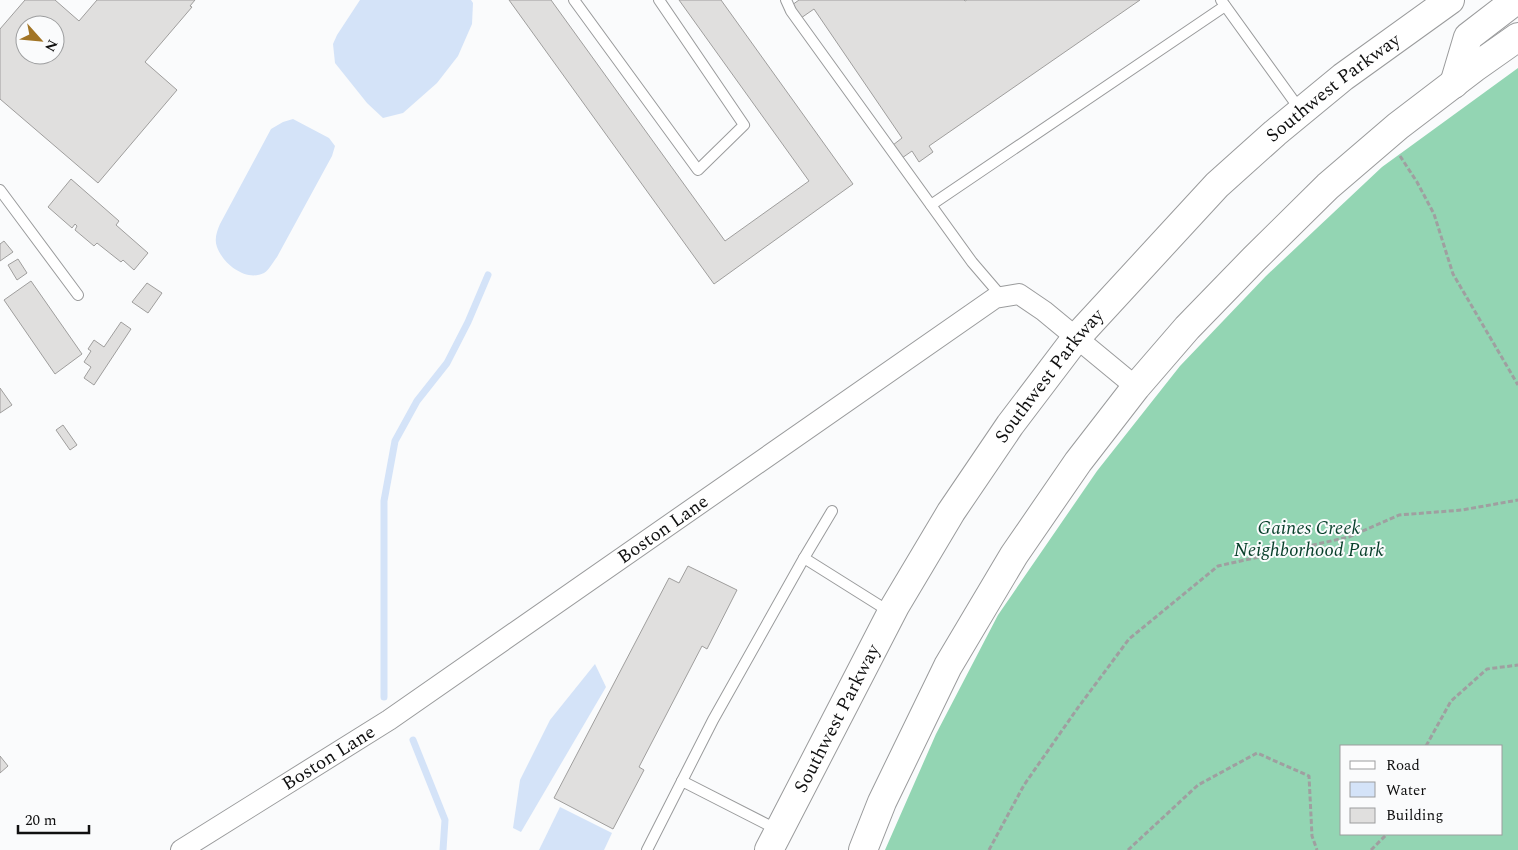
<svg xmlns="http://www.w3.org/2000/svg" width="1518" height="850" font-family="Spectral,serif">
<rect width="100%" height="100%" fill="#fafbfc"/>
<path fill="#93d5b3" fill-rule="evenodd" d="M1518,68V850H885L936,734L998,615L1097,471L1180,366L1266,276L1382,167ZM1342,746H1502V834H1342Z"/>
<g fill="#d4e3f8">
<path d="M360,0H471L473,3L472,24L458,56L437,83L403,113L383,118L367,103L335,63L333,44L337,35Z"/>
<path d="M293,119L329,138L335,146L332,156L277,257C273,262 269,270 264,273C246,282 223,264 217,247C214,239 217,231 220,224L271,129L283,122Z"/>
<path d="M595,664L606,687L521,832L513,828L520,780L550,720Z"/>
<path d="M560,807L612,833L604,850H539Z"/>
</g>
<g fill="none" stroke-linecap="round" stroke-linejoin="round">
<g stroke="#d4e3f8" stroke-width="7">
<path d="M384,697V501L395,441L417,401L447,363L468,322L488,275"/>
<path d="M413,740L445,820L443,850"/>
</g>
</g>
<g fill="#e0dfde" stroke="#9f9e9d" fill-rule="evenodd">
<path d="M25,0H55L79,21L97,0H195L190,6L192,7L145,62L177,90L98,183L0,99V29ZM25,25H55V55H25Z"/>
<path d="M509,0H551L725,241L809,181L679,0H721L853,184L714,284Z"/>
<path d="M799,0H964L965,1L967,0H1140L929,146L933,152L919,162L912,151L902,158L893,145L902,138L814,9L801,18L792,5Z"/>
<path d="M71,179L119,221L116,225L148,253L134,270L123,260L121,262L97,243L94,246L75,230L77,226L75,224L72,228L48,207Z"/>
<path d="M4,241L13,252L0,261V244Z"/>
<path d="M18,259L27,273L17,280L8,265Z"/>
<path d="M31,281L82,354L55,374L4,300Z"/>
<path d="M147,283L162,293L148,313L132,302Z"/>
<path d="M121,322L131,329L94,385L84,378L91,367L84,362L91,351L88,349L94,340L104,347Z"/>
<path d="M0,388L12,405L0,413Z"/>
<path d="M63,425L77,445L70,450L56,430Z"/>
<path d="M688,566L737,590L707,649L702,646L639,767L644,770L613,829L554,798L669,578L679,583Z"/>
<path d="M0,756L8,766L0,773Z"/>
</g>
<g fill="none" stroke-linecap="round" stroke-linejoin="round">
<defs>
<g id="lane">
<path d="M574,0L698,170L744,125L659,0"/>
<path d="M786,0L791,11L972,262L1002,297"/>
<path d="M1221,0L1301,111"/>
<path d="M0,190L78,295"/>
<path d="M931,205L1225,6"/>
<path d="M804,558L832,511"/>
<path d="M682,781L713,720L804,558L890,612"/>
<path d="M647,850L682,781L778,830"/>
</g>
<g id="street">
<path id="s1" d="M181,850L389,720L995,298L1019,294L1044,311L1136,387"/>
</g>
<g id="secondary">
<path d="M1454,84L1468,37L1516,0"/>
<path id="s2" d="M769,850L895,606L951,512L1010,425L1076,338L1217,185L1275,133L1343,77L1450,0"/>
<path d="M863,850L882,802L948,666L1014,555L1078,462L1136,387L1187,328L1254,259L1328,186L1398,126L1474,68L1518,37"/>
</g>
</defs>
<use href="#lane" stroke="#9a9b9c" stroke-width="12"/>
<use href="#street" stroke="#9a9b9c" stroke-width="22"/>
<use href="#secondary" stroke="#9a9b9c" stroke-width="30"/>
<g stroke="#9f9fa0" stroke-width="3" stroke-dasharray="5 2.5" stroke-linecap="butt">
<path d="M1400,156L1417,182L1434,214L1453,274L1518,385"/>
<path d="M1426,746L1451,701L1487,669L1518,665"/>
<path d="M989,850L1024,785L1077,709L1129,639L1218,566L1349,537L1399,515L1462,510L1518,500"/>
<path d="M1128,850L1198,785L1257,753L1309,776L1312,836L1317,850"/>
<path d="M1371,850L1387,834"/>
</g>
<use href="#lane" stroke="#fff" stroke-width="10"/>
<use href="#street" stroke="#fff" stroke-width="20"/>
<use href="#secondary" stroke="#fff" stroke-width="28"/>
</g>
<g text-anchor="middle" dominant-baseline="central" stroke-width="4" stroke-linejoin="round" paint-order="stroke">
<g font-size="19" fill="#101010" stroke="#fafbfc">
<text stroke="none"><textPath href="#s2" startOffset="958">Southwest Parkway</textPath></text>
<text stroke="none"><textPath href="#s2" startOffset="552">Southwest Parkway</textPath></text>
<text stroke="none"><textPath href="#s1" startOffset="579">Boston Lane</textPath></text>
<text stroke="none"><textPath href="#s2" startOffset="148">Southwest Parkway</textPath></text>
<text stroke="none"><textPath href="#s1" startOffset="174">Boston Lane</textPath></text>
</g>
<g font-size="19" font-style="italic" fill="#073f2a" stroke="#fafbfc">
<text x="1309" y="528">Gaines Creek<tspan x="1309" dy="22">Neighborhood Park</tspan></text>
</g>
</g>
<rect x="1340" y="745" width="162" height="90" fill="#fafbfc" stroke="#9c9d9e"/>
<rect x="1350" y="761" width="25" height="8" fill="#ffffff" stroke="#9c9d9e"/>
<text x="1386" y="770" font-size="15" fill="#101010">Road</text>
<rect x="1350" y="782" width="25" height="15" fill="#d4e3f8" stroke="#9c9d9e"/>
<text x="1386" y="795" font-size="15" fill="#101010">Water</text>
<rect x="1350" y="808" width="25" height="15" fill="#e0dfde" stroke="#9c9d9e"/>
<text x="1386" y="820" font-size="15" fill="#101010">Building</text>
<g transform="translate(40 40) rotate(117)"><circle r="24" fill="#fafbfc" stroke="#9c9d9e"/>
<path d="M0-4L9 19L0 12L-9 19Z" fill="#a17425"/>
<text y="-8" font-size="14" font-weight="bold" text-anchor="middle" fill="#101010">N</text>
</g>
<path d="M18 825v8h71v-8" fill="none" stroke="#101010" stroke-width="2.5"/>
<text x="25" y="825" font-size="15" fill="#101010" stroke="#fafbfc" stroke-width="4" paint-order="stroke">20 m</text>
</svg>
